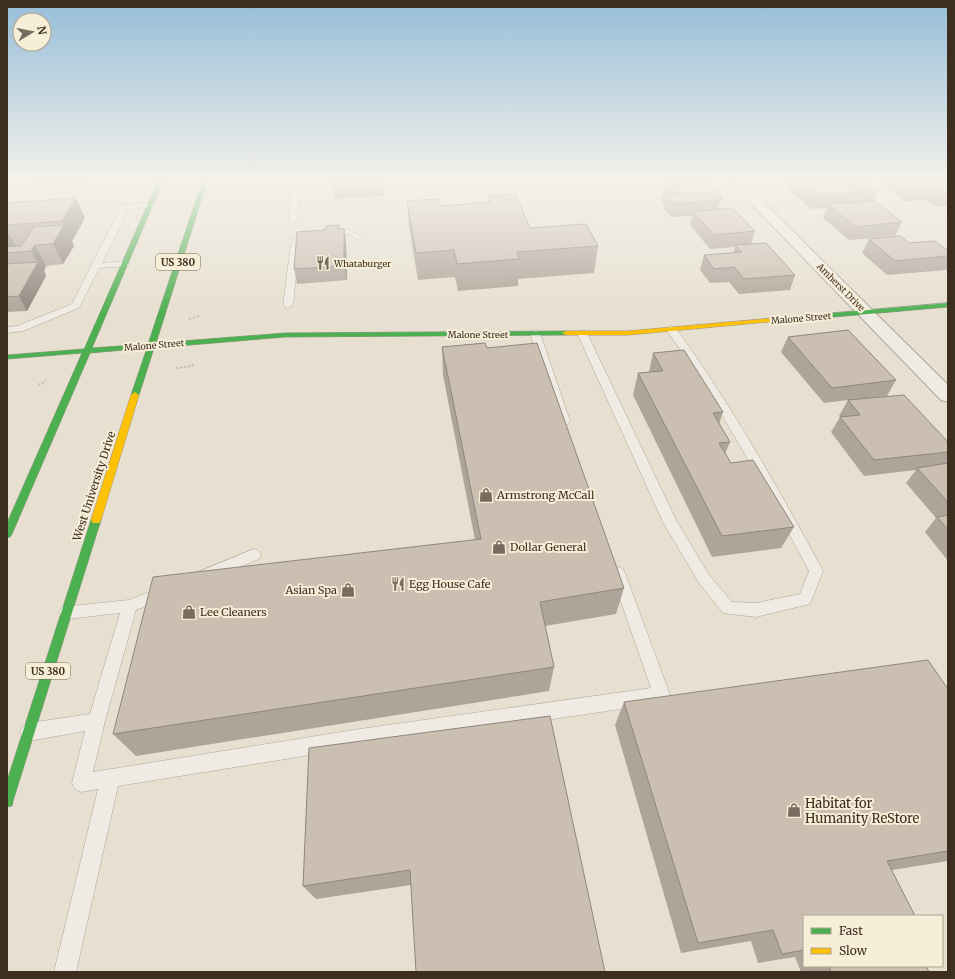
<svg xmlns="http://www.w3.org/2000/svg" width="955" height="979" font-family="Merriweather,serif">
<rect width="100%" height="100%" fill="#e7e0d1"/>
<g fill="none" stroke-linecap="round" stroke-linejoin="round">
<defs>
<g id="lane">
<path d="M19,179H27L19,190L160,183L164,185L160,187L10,195L9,193Z"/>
<path d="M290,179H298L294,188L299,197L297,221L293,223L289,221L291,197L288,190L201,196L197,194L201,192L287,186Z"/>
<path d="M150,203L154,205L153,207L128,209L102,263L125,261L128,262V266L99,268L79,308L23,331L7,333V327L17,326L72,304L122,205Z"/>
<path d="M324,229L348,230L362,236L358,239L347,234L327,233H324Z"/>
<path d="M307,231L311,233L302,239L299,248L293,305L288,308L285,307L283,305L291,245L297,235Z"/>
<path d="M671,326L675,327C730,403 776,484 821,567L823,571L810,604L756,617L723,613L699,583L663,522L577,333L578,331H586L587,333L676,520L709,575L732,602L756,603L800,594L809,571C765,488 720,406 666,329Z"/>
<path d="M535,330L540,333L570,421L568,424H560L558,421L530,333Z"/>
<path d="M254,549L259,551L261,555L259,559L208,580L203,582L198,580L196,576L198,572Z"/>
<path d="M618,567L623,569L625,573L670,695L668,701L662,703L360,747L118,786L76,972H54L98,789L81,792L75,789L72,783L85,731L29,741L23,738L20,732L23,726L29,723L90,714L120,613L67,619L62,617L59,612L62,607L129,600L164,586L169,588L171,592L169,596L136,610L105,721L93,772L360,729L651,688L611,573L613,569Z"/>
</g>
<path id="street" d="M727,179H740L948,385V402L941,400Z"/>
<g id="fast">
<path d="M159,179H164L92,348L148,344L203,179H208L156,343L285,333L566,331L570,333L566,335L285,337L154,348L139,395L135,398L131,395L147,348L90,353L12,534L10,537L7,538V523L82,353L7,359V355L84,349Z"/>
<path d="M948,303V307L776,322L773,320L776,318Z"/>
<path d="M96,516L99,517L101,520L13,801L12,806L7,807V781L91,520L93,517Z"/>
</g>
<g id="slow">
<path d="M776,318L779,320L778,321L628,335H566L562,333L566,331H628Z"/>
<path d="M135,392L139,395L101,520L99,523H93L91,520L131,395Z"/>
</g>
</defs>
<use href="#lane" stroke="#ada599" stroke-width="1"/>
<use href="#street" stroke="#ada599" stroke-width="2"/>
<use href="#fast" stroke="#9c958a" stroke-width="1"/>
<use href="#slow" stroke="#9c958a" stroke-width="1"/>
<g stroke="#c8c2b9" stroke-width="2" stroke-dasharray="2.5 1.5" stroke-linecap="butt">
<path d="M189,319L199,316"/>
<path d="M176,368L192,366L193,364"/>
<path d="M38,385L46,381"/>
</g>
<use href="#lane" fill="#efebe3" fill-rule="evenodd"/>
<use href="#street" fill="#efebe3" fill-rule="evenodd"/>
<use href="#fast" fill="#4caf50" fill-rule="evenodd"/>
<use href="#slow" fill="#ffc107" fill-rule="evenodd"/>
</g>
<g fill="#afa499">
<path d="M29,179H100L99,181L31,185Z"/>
<path d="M664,179H701V180L722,197L718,209L755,231L751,244L795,275L790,290L739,294L729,282L710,283L700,270L704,255L733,253L735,247L710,249L690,225L692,216L671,217L664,209L665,205L661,200L664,187L670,186Z"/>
<path d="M790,179H862L878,191L873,201L902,222L895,236L849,240L823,218L827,208L811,209L787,188Z"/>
<path d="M884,179H948V206L936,207L926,200L904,201L882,184Z"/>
<path d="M383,182L384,196L334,199L332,186Z"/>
<path d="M488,196L530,228L598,246L594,273L518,279V286L458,291L455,277L418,280L409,227L407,201L441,206L488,202Z"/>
<path d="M7,203L85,218L72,241L74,246L63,264L46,266L44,271L46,276L27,311L7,312Z"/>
<path d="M339,229H344L346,243L347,280L297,284L294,269Z"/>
<path d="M869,239L948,251V267L946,270L887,275L862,253Z"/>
<path d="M788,337L896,380L887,396L849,400L948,442V462L947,463H948V561L925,532L936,518L906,483L916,470L864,476L831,432L840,417L839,416L848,400L824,403L781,352Z"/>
<path d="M442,347L487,348L624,588L616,614L545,626L554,667L549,691L136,756L113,734L475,540L443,375Z"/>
<path d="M653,353L723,412L719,424L730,442L725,454L731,463L794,527L781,548L712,557L633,395L638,373L649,372Z"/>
<path d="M948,689V861L892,870L804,916V966H926L929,972H801L795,957L758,963L751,941L681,953L615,725L624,702Z"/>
<path d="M309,748L605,972L411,885L316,899L303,886Z"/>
</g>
<g fill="#8e867d">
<path d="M76,198L85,218L72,241L74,246L63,264L53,244L64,226L62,221Z"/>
<path d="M344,229L346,243L347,280L344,266Z"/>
<path d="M9,234L20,252L7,253V237Z"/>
<path d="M35,245L46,266L44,271L46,276L27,311L19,296L38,263L31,251Z"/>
</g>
<g fill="#cbbfb2" stroke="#8e867d">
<path d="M331,179H382L383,182L332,186Z"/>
<path d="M797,179H862L878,191L816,195Z"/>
<path d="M899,179H947L948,180V193H943L933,186L911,188Z"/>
<path d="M702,180L722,197H718L721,200L674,204L667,195L681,194L679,192L669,193L664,187L674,186L671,183Z"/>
<path d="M515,194L530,228L586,224L598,246L517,252L519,259L457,264L454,250L416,253L407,201L439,199L441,206L490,202L488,196Z"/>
<path d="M76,198L62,221L7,225V203Z"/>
<path d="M874,201L902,222L855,227L828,204Z"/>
<path d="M732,208L755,231L714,235L693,212Z"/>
<path d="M64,225L53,244L35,245L31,251L7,253V247L21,246L34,227Z"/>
<path d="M339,225L338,229H344V266L294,269L297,232L326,230V226Z"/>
<path d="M900,236L909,243L935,241L948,251V256L895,261L869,239Z"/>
<path d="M766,243L795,275L744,279L734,267L714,269L704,255L742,252L735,245Z"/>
<path d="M38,262L19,296L7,297V264Z"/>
<path d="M848,330L896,380L832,388L788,337Z"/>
<path d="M485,343L487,348L537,343L624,588L540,602L554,667L113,734L153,577L481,539L442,347Z"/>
<path d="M684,350L723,412L713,413L730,442L719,443L731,463L753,460L794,527L722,536L638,373L663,371L653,353Z"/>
<path d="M904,395L948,442V452L874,460L840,417L860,415L848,400Z"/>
<path d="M948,463V502L917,468Z"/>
<path d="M948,515V530L937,517Z"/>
<path d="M928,660L948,689V851L887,861L915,916H804V950L782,954L773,930L698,943L624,702Z"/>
<path d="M550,716L605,972H416L410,870L303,886L309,748Z"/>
<path d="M829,966H926L929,972H831Z"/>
</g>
<linearGradient id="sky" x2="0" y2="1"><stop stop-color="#96bed9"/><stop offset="0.57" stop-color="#f4f1ea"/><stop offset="1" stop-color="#f4f1ea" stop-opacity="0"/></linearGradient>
<rect width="955" height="316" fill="url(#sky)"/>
<defs>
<symbol id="restaurant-bare" viewBox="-9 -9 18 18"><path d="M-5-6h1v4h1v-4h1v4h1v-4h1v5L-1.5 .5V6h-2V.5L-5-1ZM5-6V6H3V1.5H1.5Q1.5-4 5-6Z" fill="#786c5e" stroke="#f7eed8" stroke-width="2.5" paint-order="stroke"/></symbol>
<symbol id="shop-bare" viewBox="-9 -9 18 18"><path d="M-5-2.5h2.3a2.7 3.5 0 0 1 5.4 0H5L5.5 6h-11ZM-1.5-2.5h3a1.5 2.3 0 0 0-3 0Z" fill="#786c5e" stroke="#f7eed8" stroke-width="2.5" paint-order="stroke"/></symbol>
</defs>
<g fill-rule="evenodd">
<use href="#restaurant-bare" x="313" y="253" width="20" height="20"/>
<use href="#shop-bare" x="476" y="485" width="20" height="20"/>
<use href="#shop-bare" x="489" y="537" width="20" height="20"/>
<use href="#restaurant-bare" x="388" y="574" width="20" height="20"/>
<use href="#shop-bare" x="338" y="580" width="20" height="20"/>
<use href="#shop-bare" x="179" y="602" width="20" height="20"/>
<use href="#shop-bare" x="784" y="800" width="20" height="20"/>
</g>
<g text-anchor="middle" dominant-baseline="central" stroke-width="4" stroke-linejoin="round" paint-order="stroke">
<g font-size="9" fill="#3d2e20" stroke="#f7eed8" text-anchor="start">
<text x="334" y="263">Whataburger</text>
</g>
<g font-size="9" fill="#3d2e20" stroke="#f7eed8">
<text transform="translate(841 287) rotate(45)">Amherst Drive</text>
<text transform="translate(801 318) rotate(-5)">Malone Street</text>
<text x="478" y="334">Malone Street</text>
<text transform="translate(154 345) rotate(-5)">Malone Street</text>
</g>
<g fill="#f7eed8" stroke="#756857" stroke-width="1">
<rect x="156" y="254" width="44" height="16" rx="3"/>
<rect x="26" y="663" width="44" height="16" rx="3"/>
</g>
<g font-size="10" font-weight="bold" fill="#3d2e20">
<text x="178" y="262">US 380</text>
<text x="48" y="671">US 380</text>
</g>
<g font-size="11" fill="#3d2e20" stroke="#f7eed8">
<text transform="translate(94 486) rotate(-72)">West University Drive</text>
</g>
<g font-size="11" fill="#3d2e20" stroke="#f7eed8" text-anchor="start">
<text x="497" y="495">Armstrong McCall</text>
<text x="510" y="547">Dollar General</text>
<text x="409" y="584">Egg House Cafe</text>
<text x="337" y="590" text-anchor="end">Asian Spa</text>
<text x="200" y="612">Lee Cleaners</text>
</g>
<g font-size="13" fill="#3d2e20" stroke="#f7eed8" text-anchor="start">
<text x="805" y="803">Habitat for<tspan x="805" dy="15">Humanity ReStore</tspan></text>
</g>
</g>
<rect width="955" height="979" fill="none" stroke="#3d2e20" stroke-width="16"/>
<rect x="803" y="915" width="140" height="52" fill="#f7eed8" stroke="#ada18e"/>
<rect x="811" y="928" width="20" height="6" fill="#4caf50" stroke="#ada18e"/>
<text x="839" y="935" font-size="12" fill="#3d2e20">Fast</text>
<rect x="811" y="948" width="20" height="6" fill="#ffc107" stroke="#ada18e"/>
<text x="839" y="955" font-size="12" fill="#3d2e20">Slow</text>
<g transform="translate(32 32) rotate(80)"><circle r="19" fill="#f7eed8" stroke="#ada18e"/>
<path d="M0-3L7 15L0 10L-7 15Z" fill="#786c5e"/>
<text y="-6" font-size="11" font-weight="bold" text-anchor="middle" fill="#3d2e20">N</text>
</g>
</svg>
